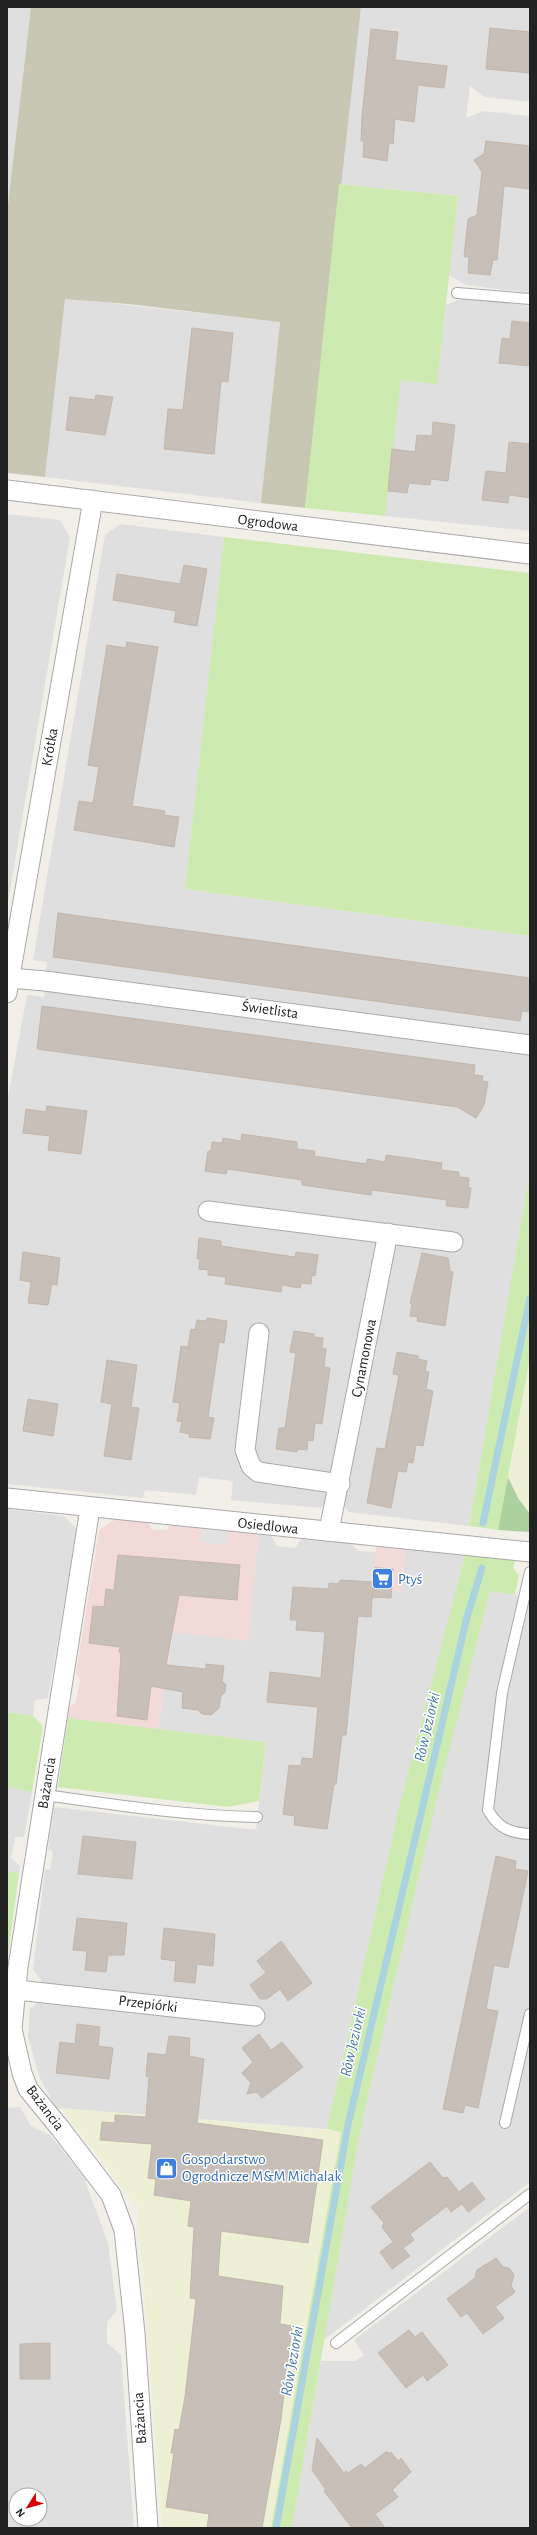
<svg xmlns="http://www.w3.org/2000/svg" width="537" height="2535" font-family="'Alegreya Sans',sans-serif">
<rect width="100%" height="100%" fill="#f2efe9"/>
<g fill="#e0dfdf" fill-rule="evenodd">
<path d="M7,7H31L7,213Z"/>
<path d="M361,7H530V102L485,97L470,86L466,118L483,111L530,116V293L466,285L449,275L458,196L339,184Z"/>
<path d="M65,298L280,322L261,503L45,477Z"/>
<path d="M463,298L530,306V531L385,516L401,379L437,383L446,305Z"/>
<path d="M7,514L60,520L70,537L7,908Z"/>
<path d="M120,524L224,537L185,889L530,936V1171L469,1526L349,1512L342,1504L326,1501L321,1508L231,1500L233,1481L199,1477L196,1495L145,1490L143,1498L7,1484V1103L27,995L44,997L47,962L33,960L105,535Z"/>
<path d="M7,1509L64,1516L77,1529L48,1698L35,1700L33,1716L7,1712Z"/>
<path d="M259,1534L271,1535L277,1546L295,1548L302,1538L351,1543L358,1551L376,1552L372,1596L391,1598L392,1590L402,1592L405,1549L465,1555L398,1812L327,2129L56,2108L39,2076L28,2037L30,2009L40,2001L41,1980L33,1969L45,1869L50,1870L53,1851L48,1850L54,1807L256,1830L266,1742L158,1729L173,1632L255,1567Z"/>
<path d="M490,1590L530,1598V2182L324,2340L360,2132L437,1798Z"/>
<path d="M7,1787L32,1792L24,1837H15L13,1848L11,1858L20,1866L19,1873L7,1871Z"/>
<path d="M20,2107L31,2126L51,2136L87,2181H85L108,2243L117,2311L107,2322V2343L121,2355L134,2528H7V2108ZM16,2495H40V2519H16Z"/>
<path d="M530,2207V2528H292L321,2361H355L364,2355L354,2340Z"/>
</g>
<g fill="#f2dad9">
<path d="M116,1518L149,1522L151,1529L159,1530H167L170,1524L259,1533L248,1641L173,1632L158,1729L68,1718L70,1707L76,1702L80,1680L76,1673L99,1530Z"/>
<path d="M376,1546L405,1549L402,1592L392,1590L391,1598L372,1597Z"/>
</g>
<path fill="#c7c7b4" d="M31,7H361L305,508L261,503L280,322L128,304L65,299L45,477L7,473V213Z"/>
<g fill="#eef0d5">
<path d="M530,1358V1514L518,1498L508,1477Z"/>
<path d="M61,2108L341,2131L271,2528H162L138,2208Z"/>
</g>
<g fill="#cdebb0">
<path d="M339,184L458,196L437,384L401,380L385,516L305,508Z"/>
<path d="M224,537L530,573V936L185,889Z"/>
<path d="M530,1171V1358L498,1530L469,1526Z"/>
<path d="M465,1555L496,1556L515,1561L513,1568L519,1575L515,1595L490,1591L437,1798L360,2132L292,2528H271L341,2132L327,2129L398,1812Z"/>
<path d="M7,1712L33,1716L43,1726L32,1792L7,1787Z"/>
<path d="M68,1718L266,1742L259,1801L228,1807L58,1787Z"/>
<path d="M7,1871L19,1873L7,1963Z"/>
</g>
<path fill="#add19e" d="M508,1477L518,1498L530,1514V1532L498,1530Z"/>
<path fill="#e2e2e2" d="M201,1526L228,1529L227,1545L200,1542Z"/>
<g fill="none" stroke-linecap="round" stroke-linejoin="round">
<g stroke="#aad3df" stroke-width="7">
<path d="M483,1523L530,1298"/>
<path d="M276,2528L348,2125L467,1617L482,1568"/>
</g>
</g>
<g fill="#c7bfb8" stroke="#c4b6ab">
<path d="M490,28L530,32V73L486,69Z"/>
<path d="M371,29L398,32L395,60L447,66L444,88L418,85L414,122L395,119L393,144L389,143L387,161L363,157L364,141H361L362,116Z"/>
<path d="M486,141L530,146V189L504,186L497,260H493L490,275L468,273L469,257H464L468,219L477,215L482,172L474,160L484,154Z"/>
<path d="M512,321L530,323V366L499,363L502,338L510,339Z"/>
<path d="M192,328L233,333L228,382L221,381L214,454L164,449L168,409L183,410Z"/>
<path d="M96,395L113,397L105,435L66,430L70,397L95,400Z"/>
<path d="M433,422L455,425L448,481L431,479L430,485L409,483L407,493L388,491L392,449L415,452L417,435L432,436Z"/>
<path d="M509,442L530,444V498L509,495L508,503L482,500L486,471L506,473Z"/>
<path d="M184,565L207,569L197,626L174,622L176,611L113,600L117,574L180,584Z"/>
<path d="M127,642L158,647L132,806L165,811L164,815L179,817L174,847L74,830L79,801L93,803L99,767L88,765L107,645L126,648Z"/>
<path d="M58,913L530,978V1012L522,1011L520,1021L53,957Z"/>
<path d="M42,1006L475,1065L474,1075L483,1076L482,1081L488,1082L484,1105L476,1118L457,1107L37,1049Z"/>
<path d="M47,1106L87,1111L81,1154L48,1150L50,1136L23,1133L26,1109L46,1112Z"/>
<path d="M242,1134L297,1142V1149L315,1151L314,1156L366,1164L367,1159L385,1162L386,1155L442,1163L441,1170L459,1172V1177L469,1178L468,1187L471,1188L468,1208L446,1206L447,1200L372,1190L371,1195L302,1185V1180L227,1169L226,1174L205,1171L208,1151H211L212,1142L222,1143L223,1138L241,1141Z"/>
<path d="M199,1238L221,1241V1246L295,1257L296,1252L318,1255L315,1276L312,1275L311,1284L301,1283L300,1288L282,1285L281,1292L225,1284L226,1277L208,1275V1270L199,1269L200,1259H197Z"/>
<path d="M23,1252L60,1258L57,1285L52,1284L48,1305L28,1303L31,1282L20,1280Z"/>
<path d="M422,1253L448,1258L450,1271L453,1272L445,1326L417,1321L418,1317L410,1316L412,1304L410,1303Z"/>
<path d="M207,1318L227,1321L224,1343L219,1342L208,1417L214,1418L210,1439L189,1437L190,1434L180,1432L182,1422L177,1421L180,1403L173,1402L181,1346L188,1347L191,1329L195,1330L197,1320L206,1321Z"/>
<path d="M294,1331L314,1334V1337L323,1338L322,1348L326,1349L324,1367L330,1368L322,1424L315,1423L313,1441L308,1440L307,1450L298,1449L297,1452L276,1449L279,1428H285L296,1353L290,1352Z"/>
<path d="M397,1352L418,1356V1359L427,1361L425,1371L429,1372L426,1389L433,1391L423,1446L416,1445L413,1463L408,1462L406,1472L398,1471L391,1508L367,1503L377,1448L385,1449L399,1375L393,1374Z"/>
<path d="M107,1360L137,1365L131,1407L139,1408L131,1460L104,1456L112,1404L101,1402Z"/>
<path d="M28,1399L58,1404L53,1436L23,1431Z"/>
<path d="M118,1555L240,1565L237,1600L179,1595L166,1665L206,1669V1664L224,1666L222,1681L226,1685L225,1692L221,1696L219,1708L211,1715L202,1714L198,1710L182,1708L183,1692L151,1686L147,1720L117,1716L121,1653L119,1652L120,1647L89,1643L93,1606L104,1607L106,1589L114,1590Z"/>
<path d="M375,1567L393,1569L391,1598L372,1597Z"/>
<path d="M341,1580L373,1582L371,1617L358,1616L346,1735H342L336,1784H334L327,1829L294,1825L295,1816L283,1814L289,1765L301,1766L302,1758L313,1759L318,1707L267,1702L270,1672L321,1678L325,1632L296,1630L297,1620H290L293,1587L328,1589L329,1583L337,1584Z"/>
<path d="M83,1836L136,1842L132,1879L78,1874Z"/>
<path d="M496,1856L516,1861L515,1869L528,1871L508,1968L494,1965L486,2009L498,2011L478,2108L465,2105L463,2113L443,2109Z"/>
<path d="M77,1918L127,1923L124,1955H108L106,1972L85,1970L87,1951L73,1950Z"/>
<path d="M164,1928L215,1934L213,1966L197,1964L195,1983L174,1981L176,1961L161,1959Z"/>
<path d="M281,1941L312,1983L288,2001L280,1989L267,1999H260L250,1985L266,1973L257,1961Z"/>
<path d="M77,2024L100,2027L98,2046L113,2048L109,2079L56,2073L60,2042L75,2044Z"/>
<path d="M259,2034L271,2050L282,2042L303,2067L262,2098L257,2092L247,2094L251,2083L242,2073L253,2062L242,2048Z"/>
<path d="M169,2036L190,2038L189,2056L204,2059L197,2123L323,2140L308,2243L221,2231L218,2276L283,2286L280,2324L292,2326L281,2419L262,2528H207L209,2514L166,2507L174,2453H171L175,2429L179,2430L185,2397L196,2299L190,2298L194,2227L188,2226L191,2201L154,2195L156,2179L148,2178L152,2144L100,2140L102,2122L115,2123V2115L146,2117L149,2077L146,2076L148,2053L166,2055Z"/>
<path d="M430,2162L443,2178L447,2177L459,2192L472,2182L485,2199L468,2212L462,2204L451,2212L447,2206L410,2234L414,2240L403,2248L410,2256L392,2269L380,2252L393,2242L382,2227L384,2223L371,2207Z"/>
<path d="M496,2258L503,2267L509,2268L514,2275L511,2286L515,2292L495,2307L504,2318L483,2334L467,2313L461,2317L447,2299L475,2278L477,2270Z"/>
<path d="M409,2330L415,2337L422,2332L448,2365L427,2381L423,2375L406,2388L378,2353Z"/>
<path d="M50,2343V2379H20V2344Z"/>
<path d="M317,2438L344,2473L346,2471L348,2473L361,2464L365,2468L387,2451L389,2454L391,2452L398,2461L401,2458L411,2472L392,2490L398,2497L375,2514L385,2528H352L324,2491L326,2490L312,2470Z"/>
</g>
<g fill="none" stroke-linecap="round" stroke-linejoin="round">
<defs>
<g id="lane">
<path d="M457,293L530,299"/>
<path d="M530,1572L502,1693L488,1810C498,1828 510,1833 530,1834"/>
<path d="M45,1795C116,1805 186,1816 257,1817"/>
<path d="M505,2123L530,2014"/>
<path d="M336,2343L530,2194"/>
</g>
<g id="street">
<path d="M7,490L530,554"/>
<path d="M10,978L45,981L530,1045"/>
<path d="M7,993L93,500"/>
<path d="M208,1211L453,1242"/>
<path d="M259,1333L245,1450L251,1466L258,1472L340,1484"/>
<path d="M7,1498L530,1552"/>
<path d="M90,1508L18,1967L12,2029L22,2073L28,2089L60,2128L111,2195L124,2230L135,2333L148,2528"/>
<path d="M329,1531L388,1233"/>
<path d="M17,1990L255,2016"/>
</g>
</defs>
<use href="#lane" stroke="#a9a9a9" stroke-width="12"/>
<use href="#street" stroke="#a9a9a9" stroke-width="21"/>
<use href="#lane" stroke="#fff" stroke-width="10"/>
<use href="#street" stroke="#fff" stroke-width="19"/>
</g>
<defs>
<symbol id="supermarket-square" viewBox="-11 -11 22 22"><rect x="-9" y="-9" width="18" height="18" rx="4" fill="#3f7fe0" stroke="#fff"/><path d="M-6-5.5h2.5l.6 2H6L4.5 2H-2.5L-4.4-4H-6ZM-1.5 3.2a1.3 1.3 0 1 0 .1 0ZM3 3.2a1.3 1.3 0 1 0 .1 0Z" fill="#fff"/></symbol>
<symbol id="shop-square" viewBox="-11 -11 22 22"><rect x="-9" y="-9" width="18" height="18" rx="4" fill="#3f7fe0" stroke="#fff"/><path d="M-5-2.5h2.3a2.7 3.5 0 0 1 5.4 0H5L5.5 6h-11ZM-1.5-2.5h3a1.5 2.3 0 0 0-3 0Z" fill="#fff"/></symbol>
</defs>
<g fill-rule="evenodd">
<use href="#supermarket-square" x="370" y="1566" width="25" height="25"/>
<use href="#shop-square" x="154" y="2156" width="25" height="25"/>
</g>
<g text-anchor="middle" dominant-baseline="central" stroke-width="3" stroke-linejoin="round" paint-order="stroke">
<g font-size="15" fill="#222" stroke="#fff">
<text transform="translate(268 523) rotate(7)">Ogrodowa</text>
<text transform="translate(50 747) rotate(-80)">Krótka</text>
<text transform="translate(270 1010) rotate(8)">Świetlista</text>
<text transform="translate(364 1358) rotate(-79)">Cynamonowa</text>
<text transform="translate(268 1526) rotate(6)">Osiedlowa</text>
<text transform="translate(47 1783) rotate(-81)">Bażancia</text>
<text transform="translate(148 2004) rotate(7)">Przepiórki</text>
<text transform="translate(45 2108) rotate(53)">Bażancia</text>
<text transform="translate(140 2418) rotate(-94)">Bażancia</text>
</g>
<g font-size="15" fill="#366cbe" stroke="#fff" text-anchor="start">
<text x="398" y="1579">Ptyś</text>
<text x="182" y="2159">Gospodarstwo<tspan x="182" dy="17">Ogrodnicze M&amp;M Michalak</tspan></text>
</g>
<g font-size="16" font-style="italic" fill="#4a7aab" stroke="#fff">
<text transform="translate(427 1727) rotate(-77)">Rów Jeziorki</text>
<text transform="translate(353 2042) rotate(-77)">Rów Jeziorki</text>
<text transform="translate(292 2361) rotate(-80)">Rów Jeziorki</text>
</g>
</g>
<rect width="537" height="2535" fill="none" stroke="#222222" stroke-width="16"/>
<g transform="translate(28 2507) rotate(233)"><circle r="19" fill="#ffffff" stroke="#a7a7a7"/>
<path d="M0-3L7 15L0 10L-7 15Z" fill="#d40000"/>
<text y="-6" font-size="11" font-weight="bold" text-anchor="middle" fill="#222222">N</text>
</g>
</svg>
